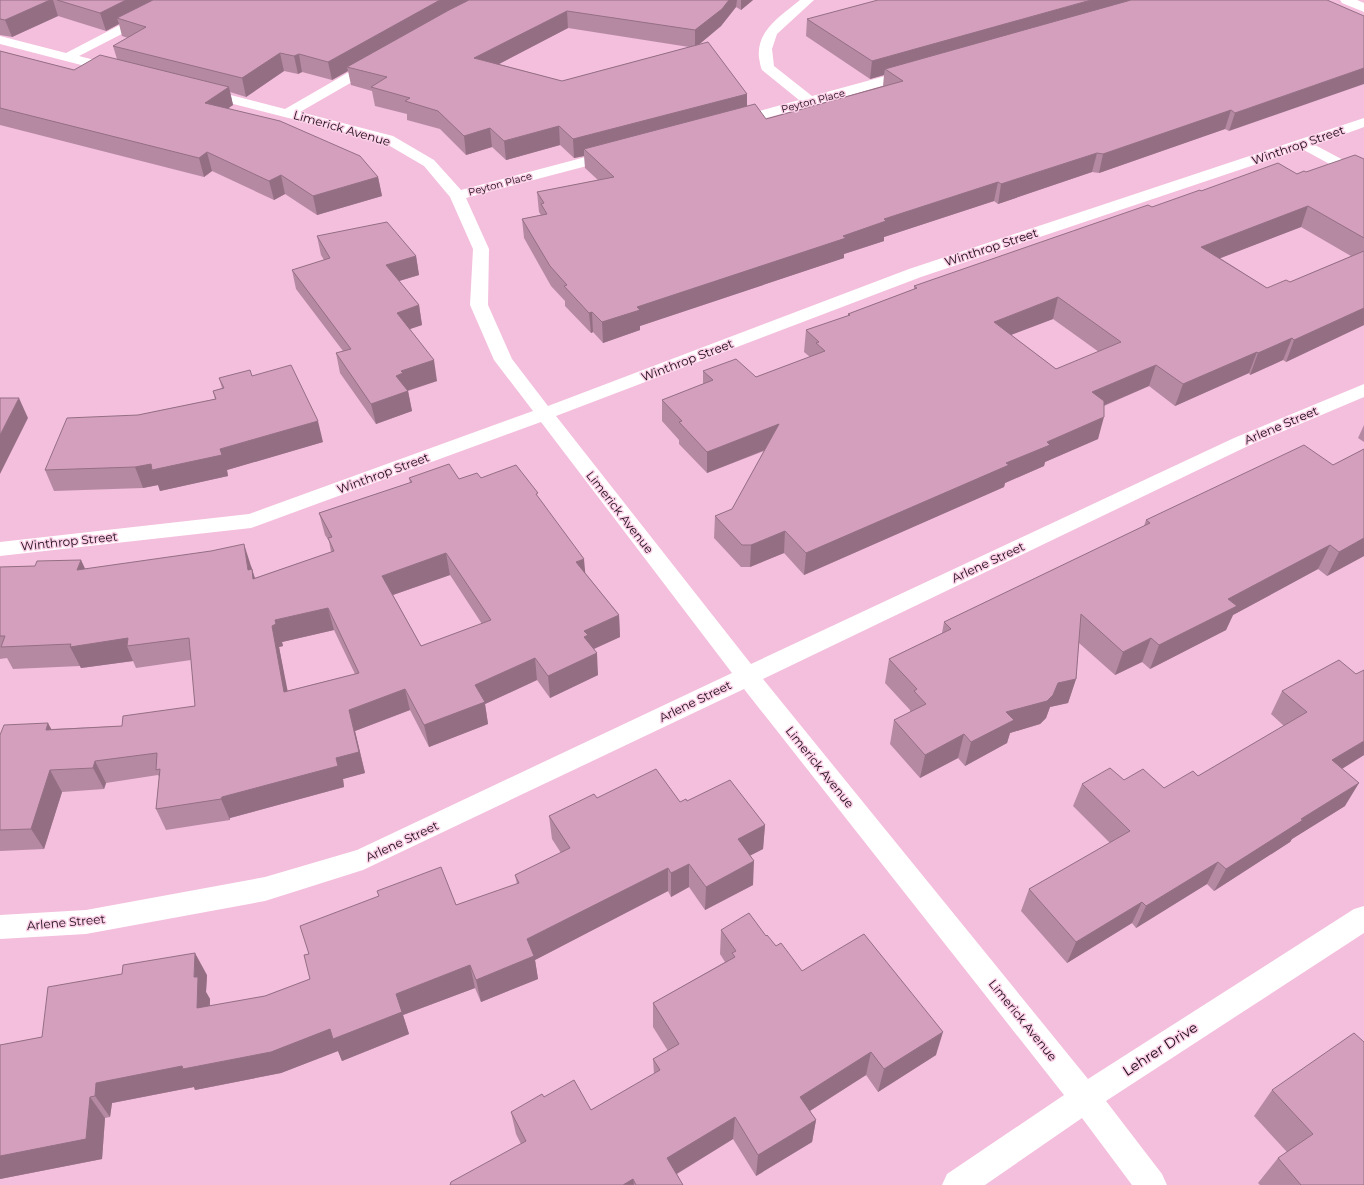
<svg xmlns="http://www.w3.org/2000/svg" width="1364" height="1185" font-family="Montserrat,sans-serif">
<rect width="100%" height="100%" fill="#f4bedd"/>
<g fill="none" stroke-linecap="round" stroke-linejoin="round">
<g fill="#fff" fill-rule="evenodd">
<path d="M168,0H184L182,3L79,56L121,67L123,70L121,73L116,74L0,44V36L66,53Z"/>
<path d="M800,0H814L777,34L772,49L774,66L812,96L911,69L916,70L918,73L916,76L816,105L735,126L730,125L728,122L730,119L799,100L762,70C760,66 760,62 759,58C756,30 781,16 800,0Z"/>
<path d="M1340,0H1357L1364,3V12L1342,3Z"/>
<path d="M375,59L380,60L382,63L380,66L300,112L393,136L434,160L461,190L612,150L617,152L620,155L617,158L466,198L489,249L488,305L512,359L548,406L909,269L1364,118V127L1315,145L1364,171V182L1359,180L1302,149L921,277L556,416L751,664L1234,438L1364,384V397L1248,446L763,679L1088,1079L1354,909L1364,906V933L1106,1101L1162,1174L1167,1185H1132L1082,1118L985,1185H942L947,1174L1064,1095L744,689L363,870L265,901L86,934L0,939V915L86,910L265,877L357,850L732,673L541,422L251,528L0,556V542L249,514L533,411L494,360L470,305L473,249L450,197L424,166L383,142L198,95L196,92L198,89L203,88L285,109L370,60Z"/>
</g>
</g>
<g fill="#b689a3" fill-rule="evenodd">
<path d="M0,0H753L741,10L736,7L721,26L699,44L747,94V106L766,119L883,86L884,75L870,79L806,36L807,19L1327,0L1229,131L1225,129L1099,173L1092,172L998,204L994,201L884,237V241L844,254V258L640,326V330L603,343L593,332L591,333L565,306V301L551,286L524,238L522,219L541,215L539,212L537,192L598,180L585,168L584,156L574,158L560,145L506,160L492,147L466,155L440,129L407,120V114L375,106L372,91L351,85L348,71L332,80L302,72L298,74L284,71L246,97L230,92L233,105L228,108L378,177L382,196L317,215L285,194L274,200L212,171L204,177L0,125V51L74,70L117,59L113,46L128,38L122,36L119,24L106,31L58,16L12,37L0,35ZM568,28L689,47L562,81L499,64Z"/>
<path d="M1364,159V325L1286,362L1283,360L1250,375L1249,373L1175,406L1149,386L1104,406L1098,439L1045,462L1044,466L1005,483L1004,487L804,575L784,553L750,567H741L714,538L715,516L732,509L764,451L707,473L679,444V440L662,421V400L703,384V371L756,377L810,357L804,352L806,330L848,316V314L914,289V286L1201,191L1306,172ZM1301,227L1351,256L1290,282L1267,288L1220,258ZM1053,319L1099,352L1056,369L1011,335Z"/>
<path d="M317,236L416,256L419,275L399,281L419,305L422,325L410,329L437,381L408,391L412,411L376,424L340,373L336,353L343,351L296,289L292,270L324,260L321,255Z"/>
<path d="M252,376L323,442L227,470L228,476L160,491L158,485L143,488L54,491L45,470L138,415L215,399L213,391L222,388L219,378Z"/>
<path d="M1364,425V442L1358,438Z"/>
<path d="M1364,449V556L1327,576L1318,569L1233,615L1226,630L1150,669L1142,662L1115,675L1079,643L1076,679L1068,703L1050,707L1046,718L1040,724L1010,733L1007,743L965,766L958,758L920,778L890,744L894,720L910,712V710L885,683L889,659L942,633L944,622L1144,526L1146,520L1333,465Z"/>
<path d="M409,478L459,479L481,478L538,497L586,574L619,615L620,637L594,649L598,675L550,698L537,680L485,704L488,724L429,747L410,710L355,731L365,773L343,779L344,787L230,818V820L166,830L156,809L159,777L158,775L106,783L104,789L62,792L44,849L0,851V735L51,729L122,726L195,706L191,660L136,668L133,661L81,668L80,666L13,669L7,658L0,659V567L35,566L85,569L251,566L255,578L331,552L329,541L325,535L319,513L410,483ZM450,575L482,624L421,646L393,595ZM334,630L355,674L287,691L279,647L283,646L282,642Z"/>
<path d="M1282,691L1364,755L1342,769L1345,806L1292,839L1290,842L1214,891L1207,884L1136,928L1132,923L1067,963L1021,911L1029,889L1110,843L1073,806L1082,784L1124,780L1164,788L1198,776L1284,726L1271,714Z"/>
<path d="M597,798L680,802L687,801L765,825L763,849L750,855L753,885L705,910L689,887L671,897L668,891L535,960L538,979L481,1002L475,988L403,1015L409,1034L342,1061L338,1051L281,1073L195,1090L194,1087L112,1103L110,1117L105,1118L102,1159L0,1179V1045L42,1037L207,975L206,992L210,999V1006L265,996L310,979L456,905L517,884L515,875L561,853L552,839L549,816Z"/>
<path d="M721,930L766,936L802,971L936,1055L878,1092L866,1075L810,1111L816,1120L812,1142L756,1176L733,1139L677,1174L683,1185H450L521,1144L516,1134L511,1112L544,1097L591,1110L654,1074L653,1059L668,1051L653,1027V1003L725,962L720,954Z"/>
<path d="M1272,1090L1364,1185H1260L1258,1183L1278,1158L1287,1152L1254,1116Z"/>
</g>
<g fill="#946f84">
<path d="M50,0H53L58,16L12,37L5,20Z"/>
<path d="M126,0H165L117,18L119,24L106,31L100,13Z"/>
<path d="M440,0H479L347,67L348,71L332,80L328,62Z"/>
<path d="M729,0H737L736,7L721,26L695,48V30Z"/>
<path d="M741,0H753L741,10Z"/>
<path d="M1091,0H1149L885,69L884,75L870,79L872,61Z"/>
<path d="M567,11L568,28L476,76L474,58Z"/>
<path d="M280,53L284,71L246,97L242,78Z"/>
<path d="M299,54L302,72L298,74L294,56Z"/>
<path d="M1364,68V84L1229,131L1235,113Z"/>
<path d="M229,87L233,105L210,121L205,103Z"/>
<path d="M747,94V113L584,149V156L574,158L573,139Z"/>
<path d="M1231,110L1225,129L1099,173L1103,154Z"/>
<path d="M559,126L560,145L506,160L504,141Z"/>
<path d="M490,128L492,147L466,155L464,136Z"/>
<path d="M207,152L212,171L204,177L199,158Z"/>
<path d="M1097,153L1092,172L998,204L1001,184Z"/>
<path d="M281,175L285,194L274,200L269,181Z"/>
<path d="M378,177L382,196L317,215L313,196Z"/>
<path d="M998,182L994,201L884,237V241L844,254V258L640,326V330L603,343L602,322L637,307L843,236L884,219Z"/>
<path d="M1308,206L1301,227L1195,268L1201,247Z"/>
<path d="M416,256L419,275L389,284L386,265Z"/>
<path d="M1058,297L1053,319L989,343L994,322Z"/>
<path d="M419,305L422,325L401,332L397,313Z"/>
<path d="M1364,308V325L1286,362L1294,340Z"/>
<path d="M592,312L593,332L591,333L589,313Z"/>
<path d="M1292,338L1283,360L1250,375L1258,353Z"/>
<path d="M1257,352L1249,373L1175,406L1183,384Z"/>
<path d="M434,360L437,381L406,391H408L412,411L376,424L371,404L396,376L401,371Z"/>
<path d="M1156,365L1149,386L1086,413L1092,392Z"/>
<path d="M19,398L28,418L0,474V435Z"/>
<path d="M1104,417L1098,439L1045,462L1044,466L1005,483L1004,487L804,575L806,553L1006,463L1047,442Z"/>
<path d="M318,421L323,442L227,470L228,476L160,491L158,485L143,488L135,467L220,449Z"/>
<path d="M779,424L777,445L707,473V452Z"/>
<path d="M785,531L784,553L750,567L751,545Z"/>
<path d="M1364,538V556L1327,576L1339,552Z"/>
<path d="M244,544L251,566L259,591L248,570Z"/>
<path d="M1330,545L1318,569L1233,615L1226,630L1150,669L1159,645L1228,599Z"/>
<path d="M446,553L450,575L387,597L382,576Z"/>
<path d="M584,559L586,581L576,562Z"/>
<path d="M81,560L91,581L77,570Z"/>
<path d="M328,608L334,630L282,642L283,646L279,647L292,713L284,692L272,626L275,620Z"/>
<path d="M619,615L620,637L589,651L597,653L598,675L550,698L548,676L584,637V631Z"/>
<path d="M128,638L127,646L133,661L81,668L70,647Z"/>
<path d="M1151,638L1142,662L1115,675L1123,652Z"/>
<path d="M535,658L537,680L485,704L488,724L429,747L424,725L475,685Z"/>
<path d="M1076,679L1068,703L1050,707L1046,718L1040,724L1010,733L1007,743L965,766L971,742L1006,712L1058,683Z"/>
<path d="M405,689L410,710L355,731L365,773L343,779L344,787L230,818V820L221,799L222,797L336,758L349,710Z"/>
<path d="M48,723L60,745L46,730Z"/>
<path d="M964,734L958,758L920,778L925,755Z"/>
<path d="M1364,741V755L1319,783L1332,760Z"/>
<path d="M95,761L106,783L104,789L93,768Z"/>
<path d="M50,770L62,792L44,849L31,829Z"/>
<path d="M1359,783L1345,806L1292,839L1290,842L1214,891L1226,869L1301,819Z"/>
<path d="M765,825L763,849L736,863L738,839Z"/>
<path d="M754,861L753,885L705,910L706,887Z"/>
<path d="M1218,862L1207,884L1136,928L1146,906Z"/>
<path d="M689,864V887L671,897V873Z"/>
<path d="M668,868V891L535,960L538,979L481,1002L476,980L527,939Z"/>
<path d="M1142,902L1132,923L1067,963L1076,942Z"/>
<path d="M195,953L207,975L206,992L210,999L209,1030L197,1008L194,977Z"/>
<path d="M470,965L475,988L403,1015L409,1034L342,1061L338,1051L281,1073L195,1090L194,1087L112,1103L110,1117L95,1096L96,1083L396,994Z"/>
<path d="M943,1032L936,1055L878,1092L884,1069Z"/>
<path d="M871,1052L866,1075L797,1119L800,1097Z"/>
<path d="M90,1097L105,1118L102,1159L0,1179V1156Z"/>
<path d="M735,1117L733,1139L668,1179L667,1158Z"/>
<path d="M816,1120L812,1142L756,1176L758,1155Z"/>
<path d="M633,1179L634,1185H623Z"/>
</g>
<g fill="#d49fbd" stroke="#946f84" fill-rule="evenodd">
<path d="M0,0H50L5,20L0,19Z"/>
<path d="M57,0H126L100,13Z"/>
<path d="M153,0H440L328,62L299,54L294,56L280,53L242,78L113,46L146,27L117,18Z"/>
<path d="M469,0H729L722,9L695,30L567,11L474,58L562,81L708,42L747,94L573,139L559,126L504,141L490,128L464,136L438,111L405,101L410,98L371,87L387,77L347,67L449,10Z"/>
<path d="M878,0H1091L872,61L807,19Z"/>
<path d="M1131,0H1327L1364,16V68L1235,113L1231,110L1103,154L1097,153L1001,184L998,182L884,219L886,221L843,236L846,238L637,307L640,310L602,322L592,312L589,313L564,286L567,285L550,266L522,219L547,214L541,204L544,203L537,192L614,177L584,149L755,104L766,119L903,81L885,69Z"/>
<path d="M0,51L74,70L100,55L229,87L205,103L280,121L360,156L378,177L313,196L281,175L269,181L207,152L199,158L0,108Z"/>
<path d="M1355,155L1364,159V238L1308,206L1201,247L1267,288L1286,280L1290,282L1364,251V308L1294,340L1292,338L1258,353L1257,352L1183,384L1156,365L1092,392L1104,401V417L1047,442L1050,445L1006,463L1009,465L806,553L785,531L751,545H742L715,516L732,509L779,424L707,452L679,422L682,421L662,400L713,380L703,371L736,359L756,377L825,351L816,343L819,342L806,330L850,315L848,314L917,288L914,286L1148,205L1152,207L1200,190L1201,191L1278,163L1297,174L1304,171L1306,172ZM1058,297L1121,342L1056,369L994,322Z"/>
<path d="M387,222L416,256L386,265L419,305L397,313L434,360L401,371L403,373L396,376L408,391L371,404L336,353L351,349L292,270L330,258L317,236Z"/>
<path d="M291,365L318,421L220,449L222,455L152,470L151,464L135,467L45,470L67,418L138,415L216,399L213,391L224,388L219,378L250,370L252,376Z"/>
<path d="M0,398H19L0,435Z"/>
<path d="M1304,445L1333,465L1364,449V538L1339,552L1330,545L1228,599L1237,606L1159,645L1151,638L1123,652L1081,614L1076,679L1058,683L1053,695L1047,701L1006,712L1014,720L971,742L964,734L925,755L894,720L926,704L914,691L917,689L889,659L951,629L944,622L1150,523L1146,520Z"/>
<path d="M449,464L459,479L477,473L481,478L516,465L538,493L536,494L584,559L576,562L619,615L584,631L588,635L584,637L597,653L548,676L535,658L475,685L485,702L424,725L405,689L349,710L359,752L336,758L338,766L222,797L221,799L156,809L160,769L156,770L157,753L95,761L93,768L50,770L31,829L0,830V735L4,725L48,723L46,730L122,726L123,716L195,706L189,638L127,646L128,638L70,647L71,644L1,647L5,636H0V567L35,566L37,561L81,560L77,570L211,551L244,544L248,570L252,569L253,579L334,551L328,538L332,537L319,513L412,482L409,478ZM446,553L491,620L421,646L382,576ZM328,608L359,673L284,692L272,626L276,624L275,620Z"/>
<path d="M1339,660L1356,674L1364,670V741L1332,760L1359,783L1301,819L1303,820L1226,869L1218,862L1146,906L1142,902L1076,942L1029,889L1130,831L1082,784L1110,768L1124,780L1143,769L1164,788L1193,771L1198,776L1307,712L1282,691Z"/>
<path d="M656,769L680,802L686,799L687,801L730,780L765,825L738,839L754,861L706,887L689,864L671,873L668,868L527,939L534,956L476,980L470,965L396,994L402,1012L333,1039L330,1029L271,1052L183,1069L182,1066L96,1083L95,1096L90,1097L86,1139L0,1156V1045L42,1037L48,987L122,974L123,965L195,953L194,977H198L197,1008L265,996L310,979L304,955L309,954L300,926L379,896L377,891L441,867L456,905L519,883L515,875L570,848L549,816L594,794L597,798Z"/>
<path d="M749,913L766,936L767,935L776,946L781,943L802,971L864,934L943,1032L884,1069L871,1052L800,1097L816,1120L758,1155L735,1117L667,1158L683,1185H636L633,1179L623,1185H450L451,1182L526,1141L511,1112L542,1094L544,1097L574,1080L591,1110L660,1070L653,1059L679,1044L653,1003L735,957L732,953L736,951L721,930Z"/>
<path d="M1354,1033L1364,1042V1185H1301L1278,1158L1313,1134L1272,1090Z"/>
</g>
<g text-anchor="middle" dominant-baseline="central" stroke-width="3" stroke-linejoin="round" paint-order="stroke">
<g font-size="10" fill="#1d0b16" stroke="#fbcfe7">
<text transform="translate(813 101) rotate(-15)">Peyton Place</text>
<text transform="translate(500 184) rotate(-15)">Peyton Place</text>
</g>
<g font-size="12" fill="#1d0b16" stroke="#fbcfe7">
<text transform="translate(342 128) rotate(16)">Limerick Avenue</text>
<text transform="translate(1298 145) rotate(-19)">Winthrop Street</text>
<text transform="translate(991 247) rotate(-18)">Winthrop Street</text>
<text transform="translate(687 360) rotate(-21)">Winthrop Street</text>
<text transform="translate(1281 425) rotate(-23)">Arlene Street</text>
<text transform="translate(383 473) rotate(-20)">Winthrop Street</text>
<text transform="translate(620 512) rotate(52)">Limerick Avenue</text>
<text transform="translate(69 541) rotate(-6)">Winthrop Street</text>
<text transform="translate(988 562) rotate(-25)">Arlene Street</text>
<text transform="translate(695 701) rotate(-26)">Arlene Street</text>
<text transform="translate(820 767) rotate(51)">Limerick Avenue</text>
<text transform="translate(402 841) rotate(-25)">Arlene Street</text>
<text transform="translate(66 922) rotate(-5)">Arlene Street</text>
<text transform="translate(1023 1020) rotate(51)">Limerick Avenue</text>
</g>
<g font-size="14" fill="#1d0b16" stroke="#fbcfe7">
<text transform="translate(1160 1049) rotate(-33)">Lehrer Drive</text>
</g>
</g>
</svg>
